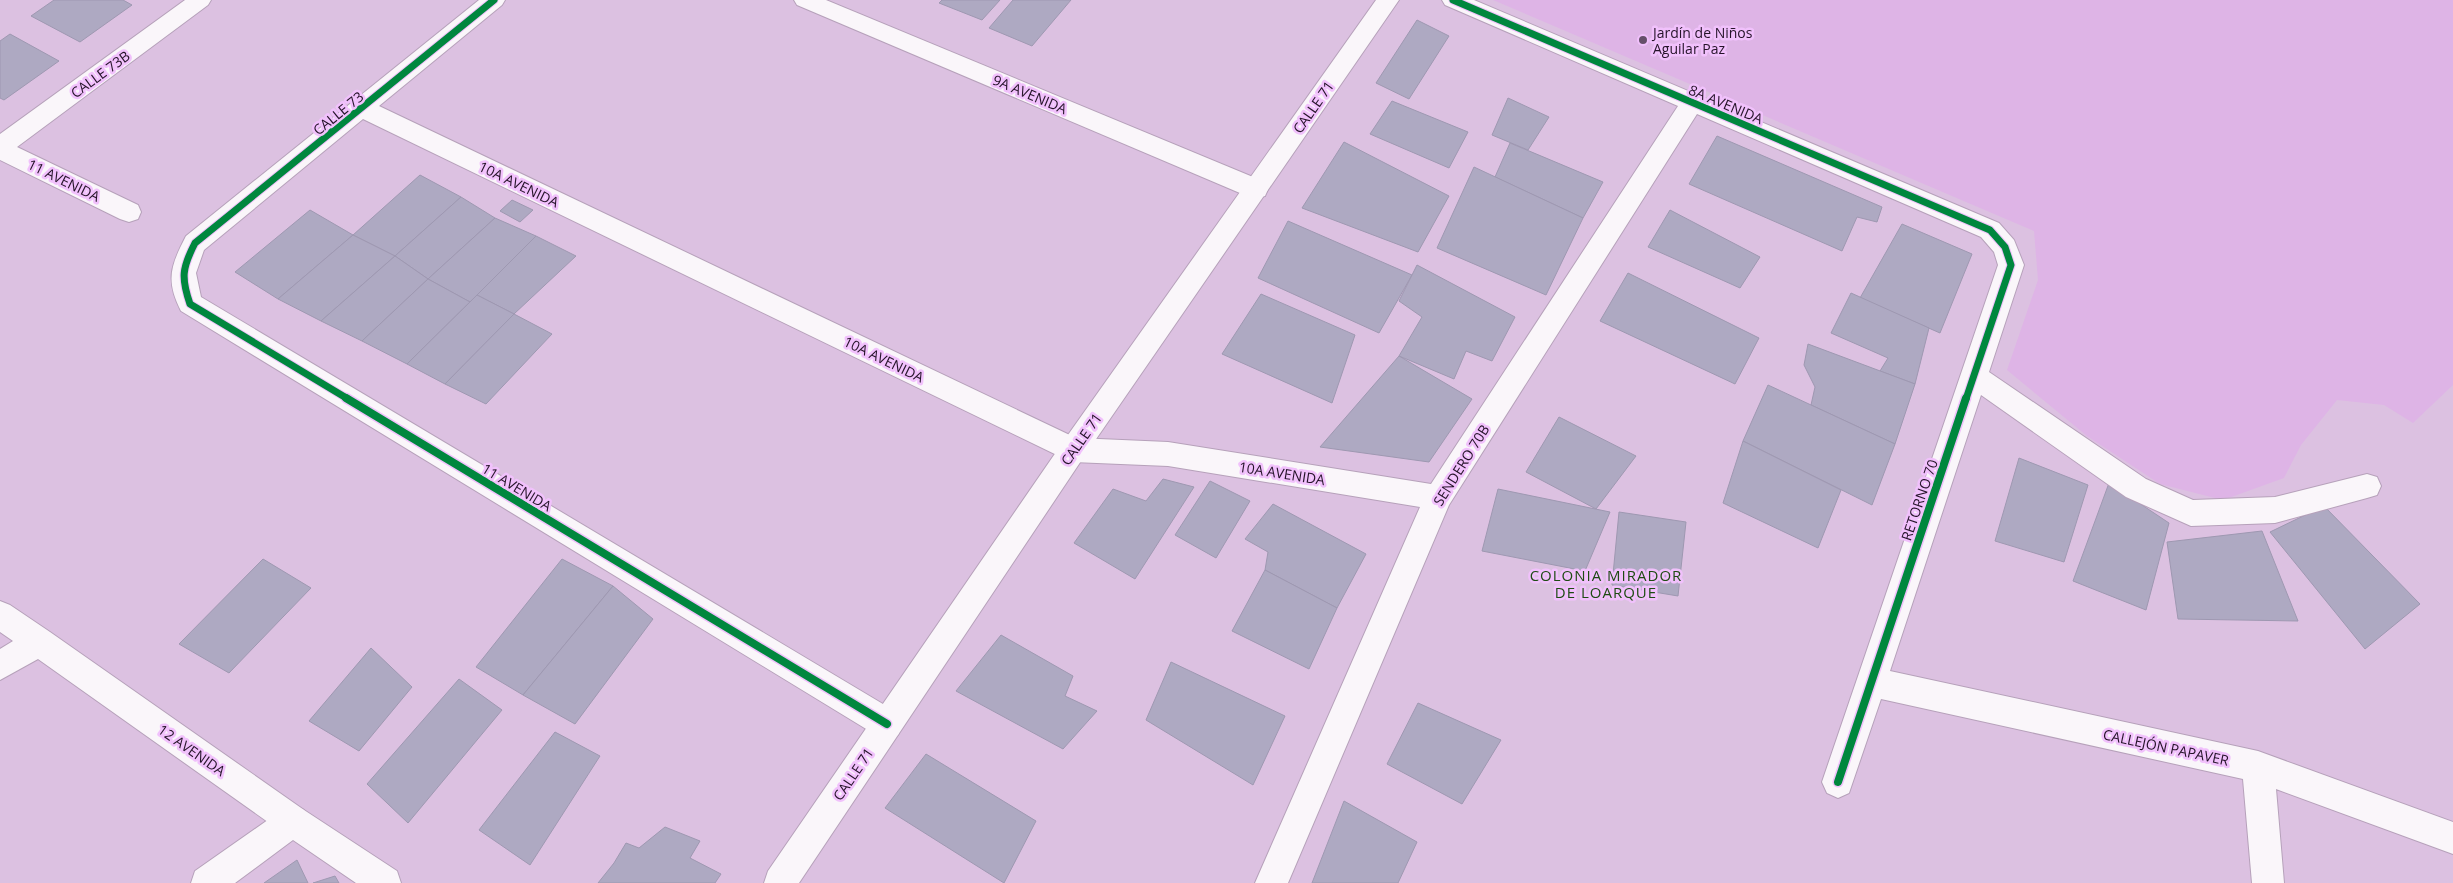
<svg xmlns="http://www.w3.org/2000/svg" width="2453" height="883" font-family="'Open Sans',sans-serif">
<rect width="100%" height="100%" fill="#dcc1e1"/>
<path fill="#deb4e6" d="M1493,0H2453V385L2413,423L2384,405L2337,400L2301,445L2284,478L2223,500L2160,484L2087,436L2007,370L2038,280L2034,231Z"/>
<g fill="#aea9c2" stroke="#9e98b1">
<path d="M54,0H123L132,5L80,42L31,16Z"/>
<path d="M942,0H1000L982,20L939,3Z"/>
<path d="M1013,0H1071L1032,46L989,28Z"/>
<path d="M1417,20L1449,36L1409,99L1376,83Z"/>
<path d="M10,34L59,61L4,100L0,98V41Z"/>
<path d="M1508,98L1549,117L1528,150L1492,135Z"/>
<path d="M1392,101L1468,132L1449,168L1370,134Z"/>
<path d="M1717,136L1882,207L1877,222L1857,217L1842,251L1689,184Z"/>
<path d="M1344,142L1449,196L1418,252L1302,208Z"/>
<path d="M1510,143L1603,182L1583,218L1495,177Z"/>
<path d="M1474,167L1583,218L1546,295L1437,248Z"/>
<path d="M420,175L461,197L395,256L353,235Z"/>
<path d="M461,197L495,218L428,279L395,256Z"/>
<path d="M512,200L533,210L520,222L500,211Z"/>
<path d="M310,210L353,235L278,299L235,272Z"/>
<path d="M1670,210L1760,257L1740,288L1648,247Z"/>
<path d="M495,218L536,236L470,302L428,279Z"/>
<path d="M1288,221L1412,275L1379,333L1258,278Z"/>
<path d="M1902,224L1972,254L1940,333L1860,298Z"/>
<path d="M353,235L395,256L321,321L278,299Z"/>
<path d="M536,236L576,256L514,314L477,295Z"/>
<path d="M395,256L428,279L362,341L321,321Z"/>
<path d="M1417,265L1515,317L1492,361L1466,351L1454,379L1399,356L1422,317L1399,301Z"/>
<path d="M1628,273L1759,338L1735,384L1600,321Z"/>
<path d="M428,279L470,302L407,364L362,341Z"/>
<path d="M1851,293L1929,328L1915,384L1880,371L1888,358L1831,333Z"/>
<path d="M1261,294L1355,335L1332,403L1222,354Z"/>
<path d="M477,295L514,314L445,384L407,364Z"/>
<path d="M514,314L552,334L486,404L445,384Z"/>
<path d="M1808,344L1915,384L1895,444L1811,405L1815,387L1804,365Z"/>
<path d="M1399,356L1472,399L1429,462L1320,447Z"/>
<path d="M1768,385L1895,444L1872,505L1743,441Z"/>
<path d="M1559,417L1636,456L1596,509L1526,472Z"/>
<path d="M1743,441L1841,490L1818,548L1723,503Z"/>
<path d="M2019,458L2088,485L2064,562L1995,541Z"/>
<path d="M1163,479L1194,487L1135,579L1074,543L1113,489L1146,501Z"/>
<path d="M1210,481L1250,501L1216,558L1175,535Z"/>
<path d="M2109,483L2169,523L2146,610L2073,581Z"/>
<path d="M1498,489L1610,512L1585,571L1482,551Z"/>
<path d="M1273,504L1366,554L1337,608L1265,570L1268,552L1245,539Z"/>
<path d="M2324,506L2420,604L2365,649L2270,532Z"/>
<path d="M1619,512L1686,522L1678,596L1612,585Z"/>
<path d="M2262,531L2298,621L2178,619L2167,542Z"/>
<path d="M263,559L311,588L229,673L179,644Z"/>
<path d="M562,559L613,586L523,695L476,667Z"/>
<path d="M1265,570L1337,608L1309,669L1232,631Z"/>
<path d="M613,586L653,619L575,724L523,695Z"/>
<path d="M1001,635L1073,676L1065,696L1097,711L1063,749L956,691Z"/>
<path d="M371,648L412,687L359,751L309,721Z"/>
<path d="M1171,662L1285,716L1253,785L1146,720Z"/>
<path d="M459,679L502,710L408,823L367,784Z"/>
<path d="M1418,703L1501,740L1462,804L1387,764Z"/>
<path d="M555,732L600,756L530,865L479,830Z"/>
<path d="M926,754L1036,821L1004,883L885,808Z"/>
<path d="M1344,801L1417,842L1398,883H1312Z"/>
<path d="M665,827L700,841L690,858L721,874L715,883H598L614,863L626,843L639,848Z"/>
<path d="M297,860L308,883H264Z"/>
<path d="M335,876L339,883H313Z"/>
</g>
<g fill="none" stroke-linecap="round" stroke-linejoin="round">
<defs>
<g id="street">
<path d="M185,0H211L208,5L17,147L138,205L141,212L138,219L129,222L120,219L0,160V134Z"/>
<path d="M479,0H505L502,5L379,106L1076,438L1168,442L1431,484L1678,106L1445,5L1442,0H1474L1999,223L2014,240L2024,265L1989,372L2146,479L2193,500L2275,497L2367,474L2377,477L2381,486L2377,495L2367,498L2275,523L2191,526L2126,497L1981,395L1890,671L2258,751L2453,822V854L2276,789L2284,883H2252L2243,779L1881,699L1849,793L1838,798L1827,793L1822,782L1998,265L1994,252L1981,237L1697,114L1449,505L1288,883H1255L1420,507L1168,466L1073,462L1063,458L363,119L204,250L196,273L201,297L898,713L902,724L898,735L887,739L876,735L181,311C165,280 171,265 186,236Z"/>
<path d="M794,0H826L1265,182L1268,189L1265,196L1256,198L1247,196L797,5Z"/>
<path d="M0,601L10,605L50,632L304,810L309,821L304,832L293,837L282,832L38,659L0,680V649L13,641L0,632Z"/>
</g>
<g id="secondary">
<path d="M1376,0H1399L1083,458L799,883H764L768,871L1063,442Z"/>
<path d="M293,805L304,810L397,871L401,883H356L293,840L235,883H191L195,871L282,810Z"/>
</g>
</defs>
<use href="#street" stroke="#b6a1ba" stroke-width="2"/>
<use href="#secondary" stroke="#b6a1ba" stroke-width="2"/>
<use href="#street" fill="#faf6fa" fill-rule="evenodd"/>
<use href="#secondary" fill="#faf6fa" fill-rule="evenodd"/>
<defs>
<g id="cycleway-far1">
<path d="M1453,0L1990,230L2005,247L2011,265L1966,399"/>
<path d="M348,399L190,304C181,278 182,268 195,243L494,0"/>
</g>
<g id="cycleway">
<path d="M346,398L887,724"/>
<path d="M1838,782L1966,398"/>
</g>
</defs>
<use href="#cycleway-far1" stroke="#f1c1fc" stroke-width="9"/>
<use href="#cycleway" stroke="#f1c1fc" stroke-width="11"/>
<use href="#cycleway-far1" stroke="#00873e" stroke-width="7"/>
<use href="#cycleway" stroke="#00873e" stroke-width="8"/>
</g>
<circle fill="#655069" stroke="#f1c1fc" stroke-width="2" cx="1643" cy="40" r="5"/>
<g text-anchor="middle" dominant-baseline="central" stroke-width="5" stroke-linejoin="round" paint-order="stroke">
<g font-size="14" fill="#251329" stroke="#f1c1fc" text-anchor="start">
<text x="1653" y="32">Jardín de Niños<tspan x="1653" dy="16">Aguilar Paz</tspan></text>
</g>
<g font-size="14" fill="#251329" stroke="#f1c1fc">
<text transform="translate(100 74) rotate(-36)">CALLE 73B</text>
<text transform="translate(1030 94) rotate(23)">9A AVENIDA</text>
<text transform="translate(1726 104) rotate(23)">8A AVENIDA</text>
<text transform="translate(1313 107) rotate(-55)">CALLE 71</text>
<text transform="translate(338 113) rotate(-39)">CALLE 73</text>
<text transform="translate(64 180) rotate(26)">11 AVENIDA</text>
<text transform="translate(519 184) rotate(26)">10A AVENIDA</text>
<text transform="translate(884 359) rotate(26)">10A AVENIDA</text>
<text transform="translate(1081 439) rotate(-55)">CALLE 71</text>
<text transform="translate(1461 465) rotate(-58)">SENDERO 70B</text>
<text transform="translate(1282 473) rotate(9)">10A AVENIDA</text>
<text transform="translate(517 487) rotate(31)">11 AVENIDA</text>
<text transform="translate(1919 500) rotate(-71)">RETORNO 70</text>
<text transform="translate(2166 747) rotate(12)">CALLEJÓN PAPAVER</text>
<text transform="translate(192 750) rotate(35)">12 AVENIDA</text>
<text transform="translate(853 774) rotate(-56)">CALLE 71</text>
</g>
<g font-size="15" letter-spacing="1" fill="#1e4c13" stroke="#f1c1fc">
<text x="1606" y="575">COLONIA MIRADOR<tspan x="1606" dy="17">DE LOARQUE</tspan></text>
</g>
</g>
</svg>
